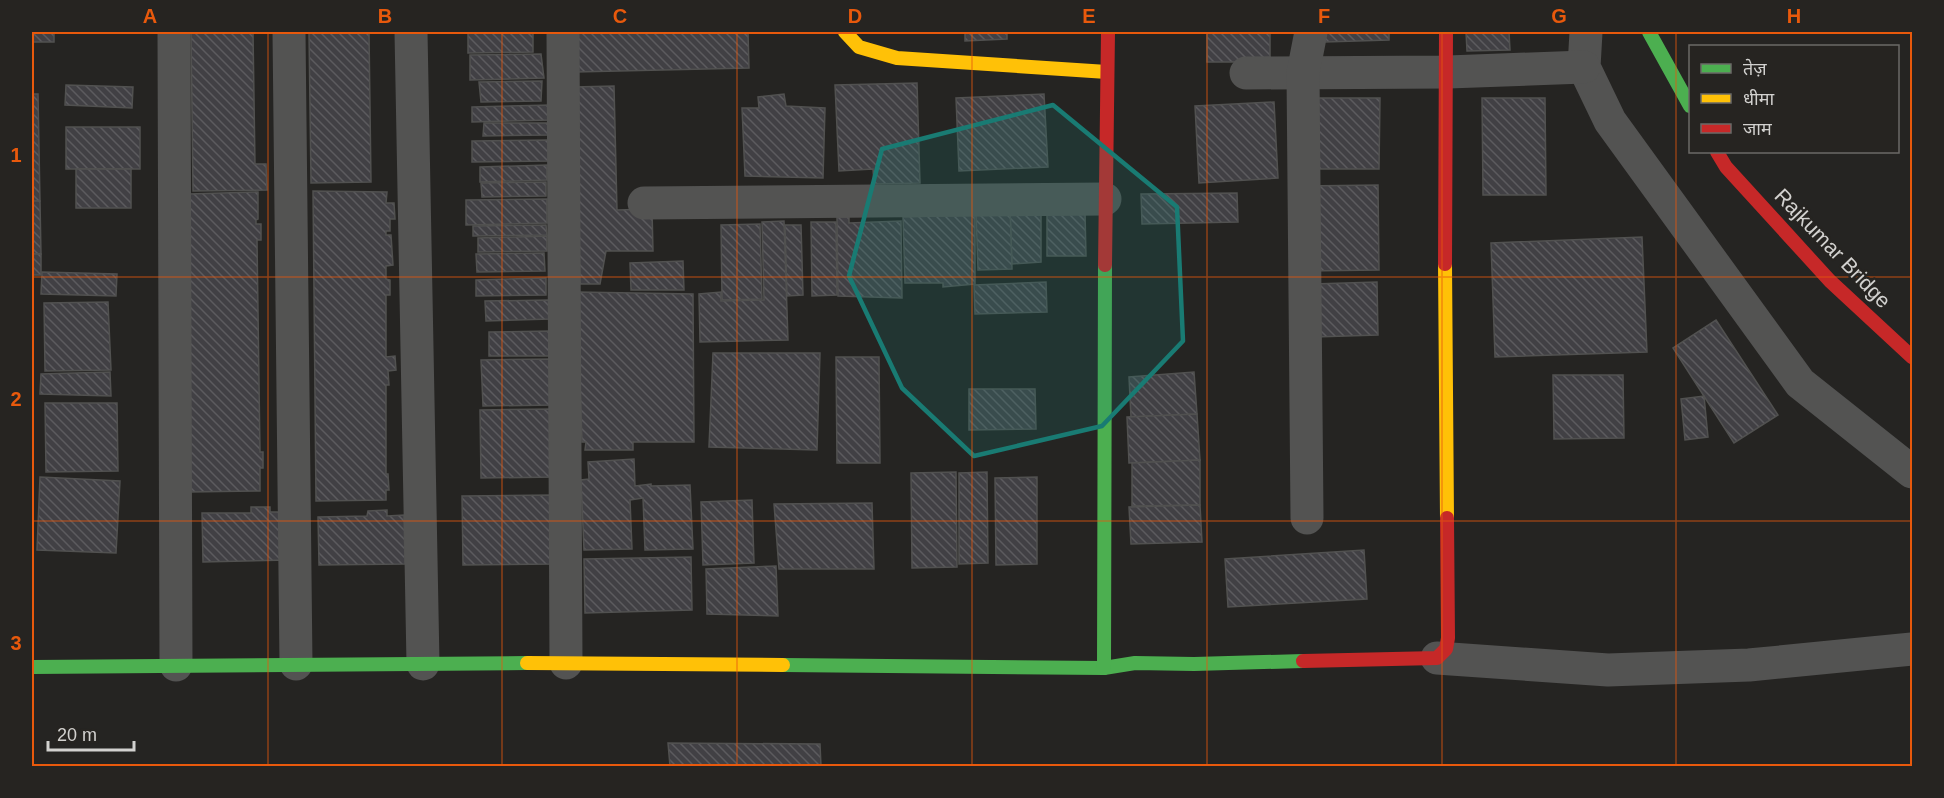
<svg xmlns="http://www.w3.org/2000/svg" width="1944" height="798" font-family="Arial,'Noto Sans Devanagari',sans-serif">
<defs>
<pattern id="building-back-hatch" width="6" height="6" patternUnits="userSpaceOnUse" patternTransform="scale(1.5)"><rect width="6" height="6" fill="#414044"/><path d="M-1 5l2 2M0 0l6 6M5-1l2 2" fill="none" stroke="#5c5b5e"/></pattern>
</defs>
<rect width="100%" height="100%" fill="#252422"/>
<g fill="url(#building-back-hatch)" stroke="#515150" stroke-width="1.5">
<rect x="32" y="32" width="22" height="10"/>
<path d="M191,32H253L255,164H266L267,190L193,191Z"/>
<path d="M309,32H369L371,182L311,183Z"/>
<path d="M468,32H533V52L468,53Z"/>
<path d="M575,32H748L749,68L576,72Z"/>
<path d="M965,32H1007V39L965,41Z"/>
<rect x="1207" y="32" width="63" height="30"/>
<path d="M1325,32H1389V40L1325,42Z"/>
<path d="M1466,32H1509L1510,50L1467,51Z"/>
<path d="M541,54L544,78L470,80V55Z"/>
<path d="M542,81L541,101L481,102L479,82Z"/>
<path d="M917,83L920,183L874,184L873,169L839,171L835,85Z"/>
<path d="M66,85L133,87L132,108L65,105Z"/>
<path d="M614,86L617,210L652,209L653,251H606L600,284H580L574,87Z"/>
<path d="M32,94H38L40,201H32Z"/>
<path d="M784,94L786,106L825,108L823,178L745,176L742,108H759L758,97Z"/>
<path d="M1044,94L1048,167L959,171L956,98Z"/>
<path d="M1305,98H1380L1379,169H1304Z"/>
<path d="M1482,98H1545L1546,195H1483Z"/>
<path d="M1274,102L1278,178L1199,183L1195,106Z"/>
<path d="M551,105V120L472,122V107Z"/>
<path d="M484,123H549V135L483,136Z"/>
<rect x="66" y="127" width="74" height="42"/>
<path d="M549,140L550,161L472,162V141Z"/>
<path d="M547,165V180L480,182V167Z"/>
<rect x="76" y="169" width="55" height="39"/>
<path d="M546,182V196L482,197L481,183Z"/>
<path d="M1378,185L1379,270L1306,271L1304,186Z"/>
<path d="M313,191L387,192L386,203H394L395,219H390V231H386V235H391L393,265L386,266V279L390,280V295H386V357L395,356L396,370L388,371L389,385H386V474H388L389,490H386V500L316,501Z"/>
<path d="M258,192V219L256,220V224H261V240H257L260,452H263V468H260V491L189,492V194Z"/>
<path d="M1237,193L1238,222L1142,224L1141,194Z"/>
<path d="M547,199V223L466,225V200Z"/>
<path d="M32,201H40L41,254H32Z"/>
<path d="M1041,205V262L1012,264L1010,206Z"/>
<path d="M1010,207L1012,269L978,270L976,212Z"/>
<path d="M1085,212L1086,256H1047V213Z"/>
<path d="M975,215V284L943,287V283H905L903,217Z"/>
<path d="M837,217H849V223L901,221L902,298L838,296Z"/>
<path d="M784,221L788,340L700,342L699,294L721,292V301L764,300L762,222Z"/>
<path d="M811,222H836L837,295L812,296Z"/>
<path d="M760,224L762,299L722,300L721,225Z"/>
<path d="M546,225L547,235L473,236V226Z"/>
<path d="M785,225H801L803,295L787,296Z"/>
<path d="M547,236V251L478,252V238Z"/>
<path d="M1642,237L1647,352L1495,357L1491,243Z"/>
<path d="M544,253L545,271L477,272L476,254Z"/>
<rect x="32" y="254" width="9" height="21"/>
<path d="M683,261L684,290H631L630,263Z"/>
<path d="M42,272L117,274L116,296L41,294Z"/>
<path d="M546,278V295L476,296V280Z"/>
<path d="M1046,282L1047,312L975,314L974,285Z"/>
<path d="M1377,282L1378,335L1315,337L1313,284Z"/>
<path d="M577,292L693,294L694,442H633V450H585L586,442H582Z"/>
<path d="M550,300V319L486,321L485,301Z"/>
<path d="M108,302L111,370L45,371L44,303Z"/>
<path d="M1716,320L1778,415L1734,443L1673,348Z"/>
<path d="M550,331V356H489V332Z"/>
<path d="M713,353H820L817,450L709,447Z"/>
<path d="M836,357H879L880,463H837Z"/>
<path d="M552,359L553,405L483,406L481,360Z"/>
<path d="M110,372L111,396L40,394L41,374Z"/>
<path d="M1194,372L1197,414L1131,417L1129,377Z"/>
<path d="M1553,375H1623L1624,438L1554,439Z"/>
<path d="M969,389H1035L1036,429L969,430Z"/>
<path d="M1704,396L1708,437L1685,440L1681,399Z"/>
<path d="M45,403H117L118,471L46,472Z"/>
<path d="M554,409L555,477L481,478L480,410Z"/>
<path d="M1197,414L1200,460L1129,463L1127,417Z"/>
<path d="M634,459L635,486L651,484V486L690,485L693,549L645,550L643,498L630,500L632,549L584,550L581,480L589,479L588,462Z"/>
<path d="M1200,460V505L1132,506V463Z"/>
<path d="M956,472L957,567L912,568L911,473Z"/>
<path d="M987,472L988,563L959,564V473Z"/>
<path d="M40,477L120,481L116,553L37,550Z"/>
<path d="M1037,477V564L996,565L995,478Z"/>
<path d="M552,495L553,564L463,565L462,496Z"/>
<path d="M752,500L754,563L703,565L701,502Z"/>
<path d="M872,503L874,569H779L774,504Z"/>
<path d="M1200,505L1202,542L1131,544L1129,507Z"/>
<path d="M251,507H270V512H287L288,560L203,562L202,513H251Z"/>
<path d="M387,510V516L404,515L405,564L319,565L318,517L367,516L368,511Z"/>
<path d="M1364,550L1367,599L1228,607L1225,559Z"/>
<path d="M691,557L692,610L585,613L584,559Z"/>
<path d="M776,566L778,616L707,614L706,569Z"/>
<path d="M668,743L820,744L821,766H670Z"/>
</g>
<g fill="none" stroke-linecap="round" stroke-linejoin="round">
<g stroke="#535352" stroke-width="33">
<path d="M174,32L176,665"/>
<path d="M289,32L296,664"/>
<path d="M411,32L423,664"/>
<path d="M563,32L566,663"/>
<path d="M1586,32L1584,67L1610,121L1800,383L1912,472"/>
<path d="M1246,73L1448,72L1584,67"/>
<path d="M644,203L1105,199"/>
<path d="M1307,518L1303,73L1311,32"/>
<path d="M1437,658L1608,670L1749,665L1912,649"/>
</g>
<g stroke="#4caf50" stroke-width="14">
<path d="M1649,32L1690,106"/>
<path d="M783,665L1104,668L1135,663L1194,664L1303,661"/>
<path d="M32,667L527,663"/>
<path d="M1104,668L1105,265"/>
</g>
<g stroke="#ffc107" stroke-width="14">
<path d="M845,32L859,47L897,58L1107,72"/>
<path d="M1445,264L1447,518"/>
<path d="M527,663L783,665"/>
</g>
<g stroke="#c62828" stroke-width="14">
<path d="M1717,152L1726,167L1830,281L1912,357"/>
<path d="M1445,264L1446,32"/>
<path d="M1105,265L1108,32"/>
<path d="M1303,661L1437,658L1446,649L1448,638L1447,518"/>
</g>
</g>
<path fill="#197b73" fill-opacity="0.2" stroke="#197b73" stroke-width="4.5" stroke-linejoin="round" d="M1053,105L1177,207L1183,341L1102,426L974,456L902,388L849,276L882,149Z"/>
<path fill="none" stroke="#e8590c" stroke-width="1.5" stroke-opacity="0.55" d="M268,32V766M502,32V766M737,32V766M972,32V766M1207,32V766M1442,32V766M1676,32V766M32,277H1912M32,521H1912"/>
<g text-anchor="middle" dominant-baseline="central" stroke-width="4.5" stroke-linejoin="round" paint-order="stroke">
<g font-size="21" fill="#d2d1cf" stroke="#262421">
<text transform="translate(1833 248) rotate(46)">Rajkumar Bridge</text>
</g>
</g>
<rect width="1944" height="798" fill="none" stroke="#262421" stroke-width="66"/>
<rect x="1689" y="45" width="210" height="108" fill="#262421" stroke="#6b6967" stroke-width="1.5"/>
<rect x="1701" y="64" width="30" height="9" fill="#4caf50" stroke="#6b6967" stroke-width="1.5"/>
<text x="1743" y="75" font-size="18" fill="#d2d1cf">तेज़</text>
<rect x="1701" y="94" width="30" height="9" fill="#ffc107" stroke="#6b6967" stroke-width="1.5"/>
<text x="1743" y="105" font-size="18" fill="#d2d1cf">धीमा</text>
<rect x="1701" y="124" width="30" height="9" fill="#c62828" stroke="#6b6967" stroke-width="1.5"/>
<text x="1743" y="135" font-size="18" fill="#d2d1cf">जाम</text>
<path d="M48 741v9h86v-9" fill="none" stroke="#d2d1cf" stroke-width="3"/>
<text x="57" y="741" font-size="18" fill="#d2d1cf" stroke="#262421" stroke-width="4.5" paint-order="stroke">20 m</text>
<rect x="33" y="33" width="1878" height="732" fill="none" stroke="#e8590c" stroke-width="2"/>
<g font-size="20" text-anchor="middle" font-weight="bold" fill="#e8590c">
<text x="150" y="23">A</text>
<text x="385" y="23">B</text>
<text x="620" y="23">C</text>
<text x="855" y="23">D</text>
<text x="1089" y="23">E</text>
<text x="1324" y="23">F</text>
<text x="1559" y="23">G</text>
<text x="1794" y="23">H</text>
<text x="16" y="162">1</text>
<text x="16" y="406">2</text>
<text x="16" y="650">3</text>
</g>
</svg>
